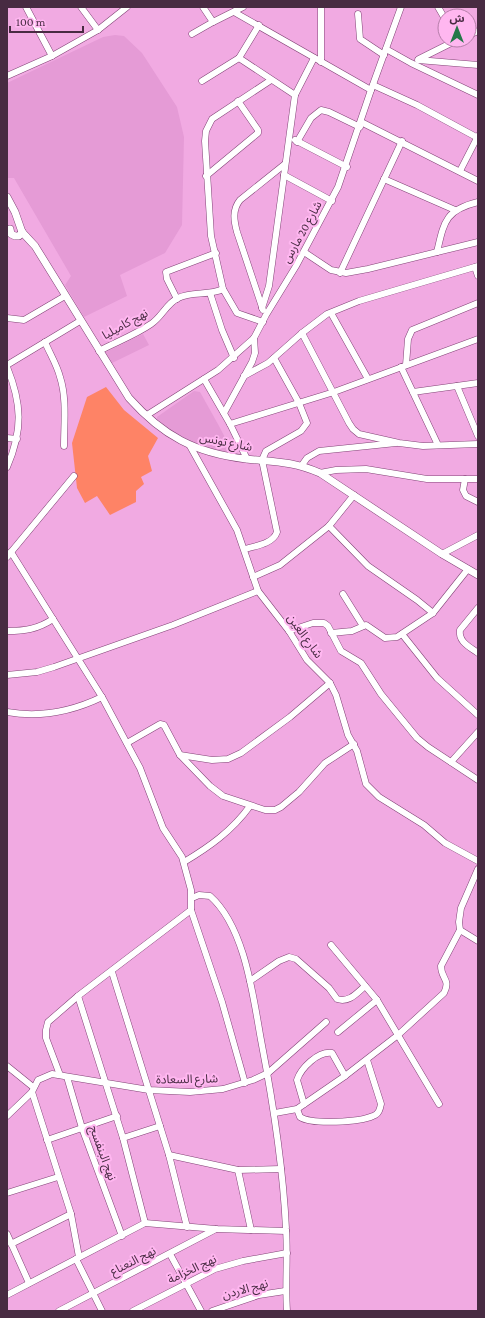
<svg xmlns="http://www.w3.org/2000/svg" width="485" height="1318" font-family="'Crimson Pro','Noto Sans Arabic',serif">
<rect width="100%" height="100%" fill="#f1aae2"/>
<g fill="#e59bd6">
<path d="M115,35L124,36L142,53L177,107L184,137L182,225L165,253L120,275L127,296L84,317L65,285L71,276L14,178H7V83L103,37Z"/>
<path d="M143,334L149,345L110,364L104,353Z"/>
<path d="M194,391L200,392L219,426L231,449L228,452L195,445L179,437L157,421V417Z"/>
</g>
<path fill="#fe8366" d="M106,387L124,410L158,438L148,456L152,471L141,477L144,484L136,491V502L110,515L97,496L85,503L77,488L72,443L87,397Z"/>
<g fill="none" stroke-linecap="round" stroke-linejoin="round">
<defs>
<g id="minor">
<path d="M26,7L52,56"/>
<path d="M81,7L98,30"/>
<path d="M203,7L213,22L243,7"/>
<path d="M438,7L445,19"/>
<path d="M234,12L371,90"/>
<path d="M358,14L360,39L384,55"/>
<path d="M192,34L213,22"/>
<path d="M469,35L478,31"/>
<path d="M386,49L411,63L478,95"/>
<path d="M239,58L295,95"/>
<path d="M419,59L457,40"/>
<path d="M418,60L478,65"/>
<path d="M321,62V7"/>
<path d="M7,76L52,56L98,30L127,7"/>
<path d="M202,81L239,58L259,25"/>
<path d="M373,85L417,105L478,138"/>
<path d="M361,122L478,181"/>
<path d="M295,140L347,167"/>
<path d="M297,142L311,118L321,110L329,112L360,127"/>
<path d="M460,171L478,136"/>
<path d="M284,175L332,201"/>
<path d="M206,176L258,133V130L238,101"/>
<path d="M384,179L455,210"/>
<path d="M304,252L331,270L346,273L368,269L478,242"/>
<path d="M437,252C444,222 445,210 478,202"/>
<path d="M475,267L478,276"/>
<path d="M340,273L402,141"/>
<path d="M210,293L222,330L234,358"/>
<path d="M177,299L167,279L166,272L216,253"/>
<path d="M262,308L269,286L295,95L314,58"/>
<path d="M263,310L237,232C234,221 232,210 240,200L285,164"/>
<path d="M331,313L368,379"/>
<path d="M7,318L24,320L65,296"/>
<path d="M263,322L237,313L223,289L211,236L205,141L206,131L212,119L271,80"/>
<path d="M302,333L349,423L353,429L359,434L399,443L423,446L478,444"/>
<path d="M45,342C50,354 57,365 60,377C67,398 64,424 64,446"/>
<path d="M99,351C116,342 135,335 151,324C162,317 166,304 178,298C192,291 209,296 223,289"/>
<path d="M7,365L80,321"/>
<path d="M406,365L408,339L412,330L478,303"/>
<path d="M7,367C22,404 23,430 7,467"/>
<path d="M401,367L438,445"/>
<path d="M244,376L268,363L302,333L327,314L359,301L478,266"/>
<path d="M204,379L230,424L334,392L478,339"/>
<path d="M457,386L478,436"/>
<path d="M413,392L478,383"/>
<path d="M224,413L252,362L255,353L254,338"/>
<path d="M147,415L218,370L254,338L266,315L296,266L338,187L371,90L401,7"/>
<path d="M230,424L247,459"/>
<path d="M7,438L17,439"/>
<path d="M190,446L237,530L258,591L289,631L307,660L330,683L336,695L348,735L357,751L366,784L379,797L424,825L445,843L478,861"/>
<path d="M302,465L307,458L319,451L396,443"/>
<path d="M320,473L336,470L366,469L427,479H478"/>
<path d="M465,479L463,490L466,496L478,502"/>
<path d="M329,526L368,566L417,600L433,613"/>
<path d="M245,549C255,546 273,544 277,532L262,460L266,451L301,431L307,423L299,403L274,358"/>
<path d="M11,552L102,697L140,768L163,828L182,857L191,890V910L222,1002L245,1083"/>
<path d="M442,554L478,535"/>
<path d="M7,557L74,476"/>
<path d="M253,577L280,565L329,526L354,495"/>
<path d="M343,594L363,626"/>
<path d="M478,608L460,630C458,642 470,647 478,653"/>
<path d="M7,631C25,631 38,629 53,619"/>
<path d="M289,631L313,623H324L328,626L341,651L361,663L381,694L417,738L428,747L478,780"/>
<path d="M331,633L352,631L366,625L385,638L397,637L433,613L468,569"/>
<path d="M402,634L437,678L478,715"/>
<path d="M7,675L37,672L54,667L173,625L258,591"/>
<path d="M7,712C41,718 71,712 102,697"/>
<path d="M127,743L160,724L164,725L180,755L210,786L223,796L265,810H275L281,807L299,792L325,763L354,744"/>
<path d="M180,755L212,760L228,759L241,753L290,717L330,683"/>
<path d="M451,762L478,732"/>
<path d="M184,862C209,847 232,831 250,806"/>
<path d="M192,898L199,895L210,896C245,927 253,996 261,1040C273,1102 283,1165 286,1229C288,1257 285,1284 287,1311"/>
<path d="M460,930L478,941"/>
<path d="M331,945L377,1000L439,1104"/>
<path d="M112,972L169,1155L187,1227"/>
<path d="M250,981L279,961L289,957L296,959L329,988L337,999C349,1003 357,993 365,986"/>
<path d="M78,996L123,1138L145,1223"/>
<path d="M338,1032L377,1000"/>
<path d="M7,1066L33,1087"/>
<path d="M60,1075L46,1038V1030L48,1022L78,996L191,910"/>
<path d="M67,1077L82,1128L122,1236"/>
<path d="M304,1104L297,1080C301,1068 318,1051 332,1053L345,1076"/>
<path d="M297,1109L300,1117C312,1125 360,1122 373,1116C379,1114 380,1109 381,1104L367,1060"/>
<path d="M275,1113L297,1109L345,1076L398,1035L444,993C451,979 441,979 441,966L460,930L459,922L461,908L478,869"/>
<path d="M7,1116L32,1092"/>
<path d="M123,1138L160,1126"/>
<path d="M47,1140L117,1116"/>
<path d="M169,1155L238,1170L281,1169"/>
<path d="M238,1170L251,1230"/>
<path d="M7,1193L58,1177"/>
<path d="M7,1234L29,1283"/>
<path d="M11,1244L71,1214"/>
<path d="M170,1254L201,1311"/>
<path d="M79,1257L71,1214L32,1092L38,1080L52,1074L149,1090L190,1092L223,1089L253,1080L268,1073L326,1022"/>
<path d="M76,1259L102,1311"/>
<path d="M7,1295L145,1223L216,1229L286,1231"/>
<path d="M59,1311L216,1229"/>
<path d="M133,1311L215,1269L243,1261L287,1253"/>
<path d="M212,1311L259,1295L285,1291"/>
</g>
<g id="tertiary">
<path d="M7,197L15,212L22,232"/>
<path d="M10,229L11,234L15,236H19L22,232"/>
<path d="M22,232L35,246L129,398C163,436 195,453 246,459C275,462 292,461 320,473L442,554L478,575"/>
</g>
</defs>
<use href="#minor" stroke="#824376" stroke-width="7"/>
<use href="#tertiary" stroke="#824376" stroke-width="8"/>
<use href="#minor" stroke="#fff" stroke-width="6"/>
<use href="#tertiary" stroke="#fff" stroke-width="7"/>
</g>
<g text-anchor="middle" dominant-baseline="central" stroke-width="4" stroke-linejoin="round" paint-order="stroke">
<g font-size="12" fill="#482b42" stroke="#ffb7f0">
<text transform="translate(302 232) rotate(-61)">شارع 20 مارس</text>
<text transform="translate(125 324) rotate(-29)">نهج كاميليا</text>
<text transform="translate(226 442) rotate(11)">شارع تونس</text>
<text transform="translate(305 636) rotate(54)">شارع العين</text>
<text transform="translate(187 1079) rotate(-1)">شارع السعادة</text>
<text transform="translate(103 1153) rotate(70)">نهج البنفسج</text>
<text transform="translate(133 1261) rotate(-27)">نهج النعناع</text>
<text transform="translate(192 1269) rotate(-25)">نهج الخزامة</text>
<text transform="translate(245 1289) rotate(-15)">نهج الاردن</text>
</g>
</g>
<rect width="485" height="1318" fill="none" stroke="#482b42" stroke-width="16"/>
<g transform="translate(457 28)"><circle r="19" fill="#ffb7f0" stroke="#b67faa"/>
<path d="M0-3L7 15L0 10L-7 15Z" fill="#257749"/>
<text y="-6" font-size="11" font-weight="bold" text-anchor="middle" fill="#482b42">ش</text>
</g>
<path d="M10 26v6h73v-6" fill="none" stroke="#482b42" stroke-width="2"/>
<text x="16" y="26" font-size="12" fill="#482b42" stroke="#ffb7f0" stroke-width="3" paint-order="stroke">100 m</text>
</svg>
